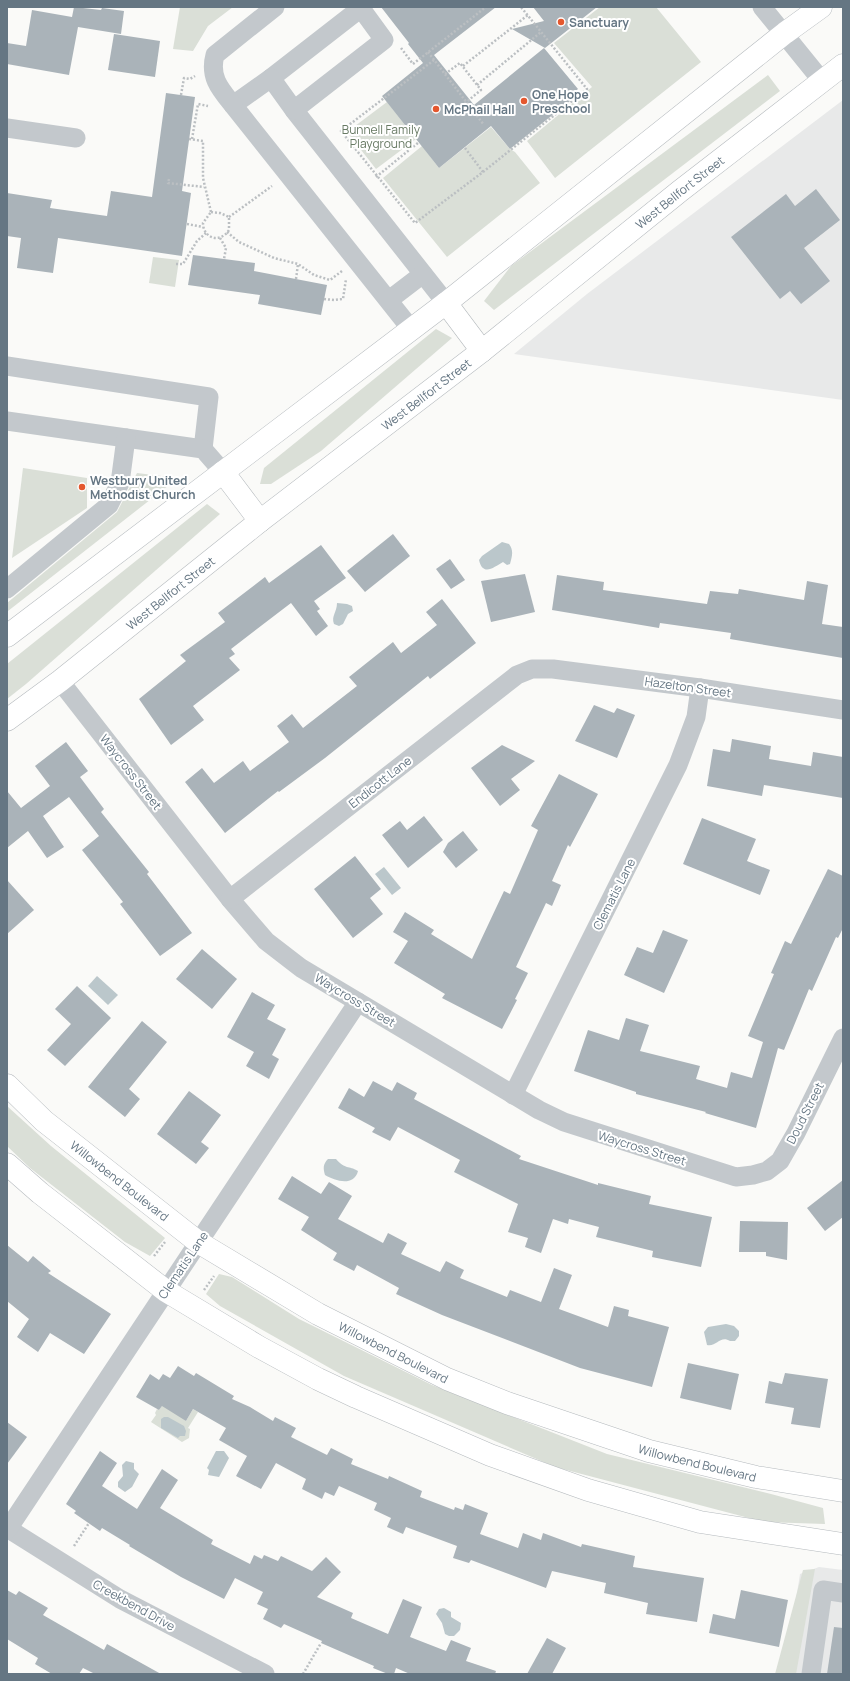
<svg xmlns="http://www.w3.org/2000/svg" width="850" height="1681" font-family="Manrope,sans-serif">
<rect width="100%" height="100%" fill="#fafaf8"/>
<g fill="#e8e9e9">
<path d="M843,100V400L514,354L587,294Z"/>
<path d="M819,1567L843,1570V1674H784L800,1574Z"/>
</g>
<g fill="#dadfd7">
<path d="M180,7H233L208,26L193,51L173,49Z"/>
<path d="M600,7H656L701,62L555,178L527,141L592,87L554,43Z"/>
<path d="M768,75L780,91L494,310L484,301L511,266Z"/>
<path d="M387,102L416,139L376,169L347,132Z"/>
<path d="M491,127L510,149L515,152L540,183L447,257L383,178L422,146L439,168Z"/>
<path d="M153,257L179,260L175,287L149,283Z"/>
<path d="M436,329L452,338L321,451L271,484H260L264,468Z"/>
<path d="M23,468L87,478V508L12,558Z"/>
<path d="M137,473L178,478L8,611L7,603L117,512Z"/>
<path d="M207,504L220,514L26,684L7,699V664Z"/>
<path d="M7,1106L51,1146L165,1238L150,1256L125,1242L30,1168L7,1146Z"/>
<path d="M219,1274L232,1277L299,1319L432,1385L607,1454L771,1494L823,1508L825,1524L764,1522L555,1467L344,1376L220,1306L206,1294Z"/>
<path d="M166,1400L186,1421L193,1409L198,1412L188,1428L190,1429L189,1438L182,1442L151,1422L156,1415L155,1413L157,1409L159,1410Z"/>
<path d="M815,1569L796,1674H775L803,1570Z"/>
</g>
<g fill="#bbc7cb">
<path d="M502,542L509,544C514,551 512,556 510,564L507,565L503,562C494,567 483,577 479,560L482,556Z"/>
<path d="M337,603L347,604L352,606L353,611L348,614L343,624L339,626L334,624C331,616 337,612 337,603Z"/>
<path d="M384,867L401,888L392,895L375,874Z"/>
<path d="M97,976L118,995L108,1005L88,986Z"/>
<path d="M328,1159H336C346,1170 348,1165 358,1171C354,1187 335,1181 325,1175C323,1168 323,1164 328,1159Z"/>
<path d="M726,1324L734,1326L739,1331V1336L735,1341H730C720,1335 717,1347 707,1345L704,1332L708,1327Z"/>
<path d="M164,1417H168L184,1426L186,1431L185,1436H180L178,1438L161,1428V1419Z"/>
<path d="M216,1451H224L229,1458L219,1477L208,1475L209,1470L207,1468Z"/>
<path d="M126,1461L134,1463V1469L139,1474L132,1487L125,1492L118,1487V1482L123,1476L122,1465Z"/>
<path d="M444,1608L451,1612V1617L461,1623L460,1630L454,1636H449L445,1634L442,1623L436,1614L439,1609Z"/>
</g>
<g fill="#aab3b9">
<path d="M74,7L101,10L102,8L124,11L121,34L78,27L69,75L7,64V43L26,46L32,10L72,17Z"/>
<path d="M381,7H496L434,55L474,105L544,48L578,89L572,94L575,97L510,149L491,126L439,168L382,96L423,63L408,44L409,43Z"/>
<path d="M533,7H597L545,48L512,29L544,21Z"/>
<path d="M114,34L160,41L155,77L108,70Z"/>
<path d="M166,93L195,97L182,191L191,193L182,256L58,238L53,273L17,268L21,238L7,236V193L52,200L50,208L107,216L111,191L152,197Z"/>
<path d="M816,189L840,220L804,248L830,281L801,304L790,291L780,299L731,237L786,194L795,206Z"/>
<path d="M193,255L255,263L254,271L327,285L321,315L258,304L260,295L188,285Z"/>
<path d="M393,534L410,556L365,592L347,571Z"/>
<path d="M321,545L346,578L314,601L320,609L317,611L328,626L316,636L291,603L231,649L235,654L229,658L240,670L193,706L204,720L171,745L139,699L186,661L180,655L225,622L218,613L265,577L269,583Z"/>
<path d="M450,559L465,580L451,589L436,569Z"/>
<path d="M525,574L535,612L491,622L481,581Z"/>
<path d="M557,575L604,582L603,590L707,604L710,591L738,594L739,589L804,600L807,581L828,585L822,624L843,627V658L730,639L731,633L660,623L659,628L552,610Z"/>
<path d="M442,599L476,643L430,679L428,676L325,758L279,792L278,791L225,833L185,782L202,768L214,783L243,761L250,771L289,742L277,726L292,714L303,728L357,686L349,677L393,642L401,653L437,625L426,612Z"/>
<path d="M594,705L614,713L617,708L635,715L617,758L575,741Z"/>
<path d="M732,739L771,746L769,759L811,766L813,752L843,757V798L764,785L762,796L707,786L713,749L730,752Z"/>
<path d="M66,742L88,771L80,777L104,809L101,812L149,872L147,874L192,933L160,956L120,904L123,902L82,850L99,836L69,797L43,816L64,847L47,858L28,831L7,848V791L21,808L50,786L35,766Z"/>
<path d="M502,745L535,761L511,779L520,790L500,806L471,768Z"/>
<path d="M559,774L598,794L570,847L568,845L552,881L561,885L552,906L546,903L516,967L528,973L515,999L517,1000L502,1029L442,998L445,994L394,963L408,941L393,932L405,912L434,930L431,934L472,959L504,891L510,894L538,830L531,826Z"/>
<path d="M424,816L443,840L408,868L382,835L400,821L407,830Z"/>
<path d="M702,818L756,839L747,861L770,870L760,895L683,864Z"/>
<path d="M463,831L478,850L456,868L443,852L448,843Z"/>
<path d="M355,856L381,889L370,898L383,914L353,938L314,889Z"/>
<path d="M828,869L843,876V928L838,938L836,937L812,991L809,989L784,1050L778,1048L756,1128L705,1113L706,1112L636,1094V1092L574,1071L588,1030L619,1040L626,1018L649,1025L640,1051L700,1066L696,1079L727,1088L731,1072L752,1078L763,1042L748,1036L774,974L771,973L785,941L791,944Z"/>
<path d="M7,880L34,910L7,934Z"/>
<path d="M663,930L688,940L664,993L624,975L637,947L653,953Z"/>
<path d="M202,949L237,979L212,1009L176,979Z"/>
<path d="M77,986L111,1018L65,1066L47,1050L71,1024L55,1009Z"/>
<path d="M252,992L275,1005L267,1019L286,1029L272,1055L279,1059L269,1079L246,1066L254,1052L227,1037Z"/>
<path d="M142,1021L167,1042L129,1089L140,1099L125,1117L88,1087Z"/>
<path d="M373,1081L392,1091L397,1082L417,1093L414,1099L521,1156L519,1159L598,1185V1183L651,1196L649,1204L712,1217L701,1267L652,1257L653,1251L596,1237L599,1227L569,1219L568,1224L553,1219L541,1253L525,1247L528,1238L508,1232L518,1204L454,1172L460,1160L398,1127L390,1141L372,1132L375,1128L338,1108L349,1088L364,1097Z"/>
<path d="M189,1091L221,1115L201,1142L209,1148L196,1164L157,1134Z"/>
<path d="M292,1176L321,1194L329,1182L352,1196L338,1219L383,1243L388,1233L407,1243L401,1254L440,1272L446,1261L464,1270L460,1278L507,1297L510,1290L541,1302L554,1268L572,1275L559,1309L608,1327L614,1306L629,1310L628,1316L669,1327L652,1387L580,1368L442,1315L396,1294L399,1288L357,1265L354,1271L333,1260L337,1253L301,1230L309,1217L278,1199Z"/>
<path d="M843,1180V1217L825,1231L807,1208Z"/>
<path d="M740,1221L788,1222L787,1260L766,1256V1252H739Z"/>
<path d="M7,1245L28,1262L33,1256L51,1271L48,1273L111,1314L84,1354L50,1333L38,1352L17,1337L29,1319L7,1301Z"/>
<path d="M688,1363L739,1374L731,1410L680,1398Z"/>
<path d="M178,1366L194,1376L196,1373L234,1396L232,1399L250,1407L273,1421L275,1417L296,1428L291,1437L327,1455L331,1448L353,1459L351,1464L388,1479L389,1476L422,1491L420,1497L454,1510L455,1507L463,1510L465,1504L488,1513L480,1534L518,1548L523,1533L541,1540L543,1533L581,1547L582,1544L635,1556L633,1567L704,1578L697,1622L646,1614L648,1603L604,1593L606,1583L552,1571L546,1588L471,1560L469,1563L453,1558L457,1546L406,1527L403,1534L387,1527L391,1518L374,1510L377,1503L339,1486L334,1496L325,1492L322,1499L302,1489L306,1479L276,1463L261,1489L236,1476L247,1456L219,1440L226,1428L193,1409L186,1421L162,1406L159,1410L136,1397L150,1374L159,1380L163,1374L170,1378Z"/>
<path d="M785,1373L828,1379L820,1428L791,1424L794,1408L765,1403L769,1381L782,1384Z"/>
<path d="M7,1422L27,1437L7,1464Z"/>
<path d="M100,1451L117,1463L102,1486L137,1509L162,1469L178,1480L160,1508L213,1540L211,1544L250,1564L254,1555L262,1559L264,1555L278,1561L281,1556L312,1571L326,1557L341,1572L317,1597L353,1613L351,1618L388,1634L403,1599L422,1607L410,1637L446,1651L451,1640L471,1648L466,1661L496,1671L495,1674H410L396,1668L394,1674H388L373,1668L374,1666L321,1643L322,1641L284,1624L281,1628L263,1619L268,1609L257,1604L263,1592L235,1578L224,1599L181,1577L129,1546L130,1545L102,1528L100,1531L74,1513L76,1511L66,1504Z"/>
<path d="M7,1590L16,1595L19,1591L48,1608L43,1615L104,1650L107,1644L161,1674H95L83,1668L79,1674H52L35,1664L38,1658L7,1639Z"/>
<path d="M741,1590L788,1600L779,1647L709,1633L713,1614L735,1619Z"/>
<path d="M834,1627L843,1628V1674H827Z"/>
<path d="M547,1638L566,1648L552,1674H527Z"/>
</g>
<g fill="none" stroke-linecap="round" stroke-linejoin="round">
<defs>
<g id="major">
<path d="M446,303L482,351"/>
<path d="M223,472L260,521"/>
<path d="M7,636L446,303L785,33L821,7"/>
<path id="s1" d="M7,720L60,681L260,521L482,351L680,191L843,65"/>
<path id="s2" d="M7,1085L44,1121L198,1242L318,1314L447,1379L507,1403L649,1451L756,1477L843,1491"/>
<path d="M7,1164L40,1193L166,1291L259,1347L318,1379L356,1397L490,1455L588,1490L700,1522L843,1544"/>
</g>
</defs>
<use href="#major" stroke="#b5babe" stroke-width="23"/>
<g stroke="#bbbfc2" stroke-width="2.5" stroke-dasharray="2 2" stroke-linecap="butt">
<path d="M401,48L413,64L486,7"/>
<path d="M428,52L484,125"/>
<path d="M434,60L341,131L415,223L483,172L587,89L521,7"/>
<path d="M463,66L528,15"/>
<path d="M445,74L460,63L481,90L464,104"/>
<path d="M477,85L541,32"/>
<path d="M181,95L184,78L190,79L195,76"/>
<path d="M189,139L203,141V178L211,212"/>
<path d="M192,139L198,104L208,106"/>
<path d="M465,148L483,172"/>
<path d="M376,177L419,142"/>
<path d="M169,179L168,183L204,187"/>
<path d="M211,212L220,213L229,217V230C220,244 203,238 203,223Z"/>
<path d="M229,217L272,186"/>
<path d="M187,224L203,227"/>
<path d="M227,232L239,242L274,258L298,264L314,275L330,280L342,271"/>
<path d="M220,238L226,248L224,259"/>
<path d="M176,264H183L197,241L206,233"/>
<path d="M296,279L298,264"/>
<path d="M324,299L334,300L343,299L346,279"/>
<path d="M154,1256L165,1242"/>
<path d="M204,1290L214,1276"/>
<path d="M74,1546L89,1523"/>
<path d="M303,1674L321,1643"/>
</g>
<g stroke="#c3c8cc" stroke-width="19">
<path d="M762,7L822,81"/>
<path d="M361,8L271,78L233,105L411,329"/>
<path d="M271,78L294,110L446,303"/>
<path d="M233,105C220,89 209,77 215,55L275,7"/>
<path d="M294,110L384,40L360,7"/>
<path d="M7,128L76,138"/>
<path d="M389,300L423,274"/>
<path d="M7,366L209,397L203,449"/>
<path d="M7,421L203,449L223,472"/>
<path d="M7,589L109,505L120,483L126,438"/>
<path d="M60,681L230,899L266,941L301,968L539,1110L564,1122L736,1177L753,1175L767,1171L780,1161L796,1133L843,1038"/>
<path d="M230,899L517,675L532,669H553L700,688L843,710"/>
<path d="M513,1095L678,765L696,717L700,688"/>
<path d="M7,1528L120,1599L265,1674"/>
<path d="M8,1529L358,1002"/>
<path d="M811,1674L823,1590L843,1593"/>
</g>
<use href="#major" stroke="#fff" stroke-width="22"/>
</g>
<g fill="#e4572e" stroke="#fff" stroke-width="1.5">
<circle cx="561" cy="22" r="4"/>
<circle cx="524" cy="101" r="4"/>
<circle cx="436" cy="109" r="4"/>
<circle cx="82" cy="487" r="4"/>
</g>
<g text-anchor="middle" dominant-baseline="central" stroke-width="4" stroke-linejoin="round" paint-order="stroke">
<g font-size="12" font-weight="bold" fill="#657683" stroke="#fff" text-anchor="start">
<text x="569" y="22">Sanctuary</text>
<text x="532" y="94">One Hope<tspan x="532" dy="14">Preschool</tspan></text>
<text x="444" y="109">McPhail Hall</text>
<text x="90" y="480">Westbury United<tspan x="90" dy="14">Methodist Church</tspan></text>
</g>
<g font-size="12" fill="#687a64" stroke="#fff">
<text x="381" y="129">Bunnell Family<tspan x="381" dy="14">Playground</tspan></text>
</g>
<g font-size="12" fill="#657683" stroke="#fff">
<text stroke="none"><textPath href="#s1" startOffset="855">West Bellfort Street</textPath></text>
<text stroke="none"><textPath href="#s1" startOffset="531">West Bellfort Street</textPath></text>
<text stroke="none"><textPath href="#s1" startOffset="207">West Bellfort Street</textPath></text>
<text transform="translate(688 687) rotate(8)">Hazelton Street</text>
<text transform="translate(131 772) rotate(52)">Waycross Street</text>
<text transform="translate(380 782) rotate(-38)">Endicott Lane</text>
<text transform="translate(614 894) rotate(-63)">Clematis Lane</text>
<text transform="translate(355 1000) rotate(31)">Waycross Street</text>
<text transform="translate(805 1113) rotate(-63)">Doud Street</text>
<text transform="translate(642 1148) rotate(17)">Waycross Street</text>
<text stroke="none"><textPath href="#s2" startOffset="148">Willowbend Boulevard</textPath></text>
<text transform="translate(183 1265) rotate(-56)">Clematis Lane</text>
<text stroke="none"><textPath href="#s2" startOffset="472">Willowbend Boulevard</textPath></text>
<text stroke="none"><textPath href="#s2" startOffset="796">Willowbend Boulevard</textPath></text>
<text transform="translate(134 1605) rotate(29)">Creekbend Drive</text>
</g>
</g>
<rect width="850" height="1681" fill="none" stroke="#657683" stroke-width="16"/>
</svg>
